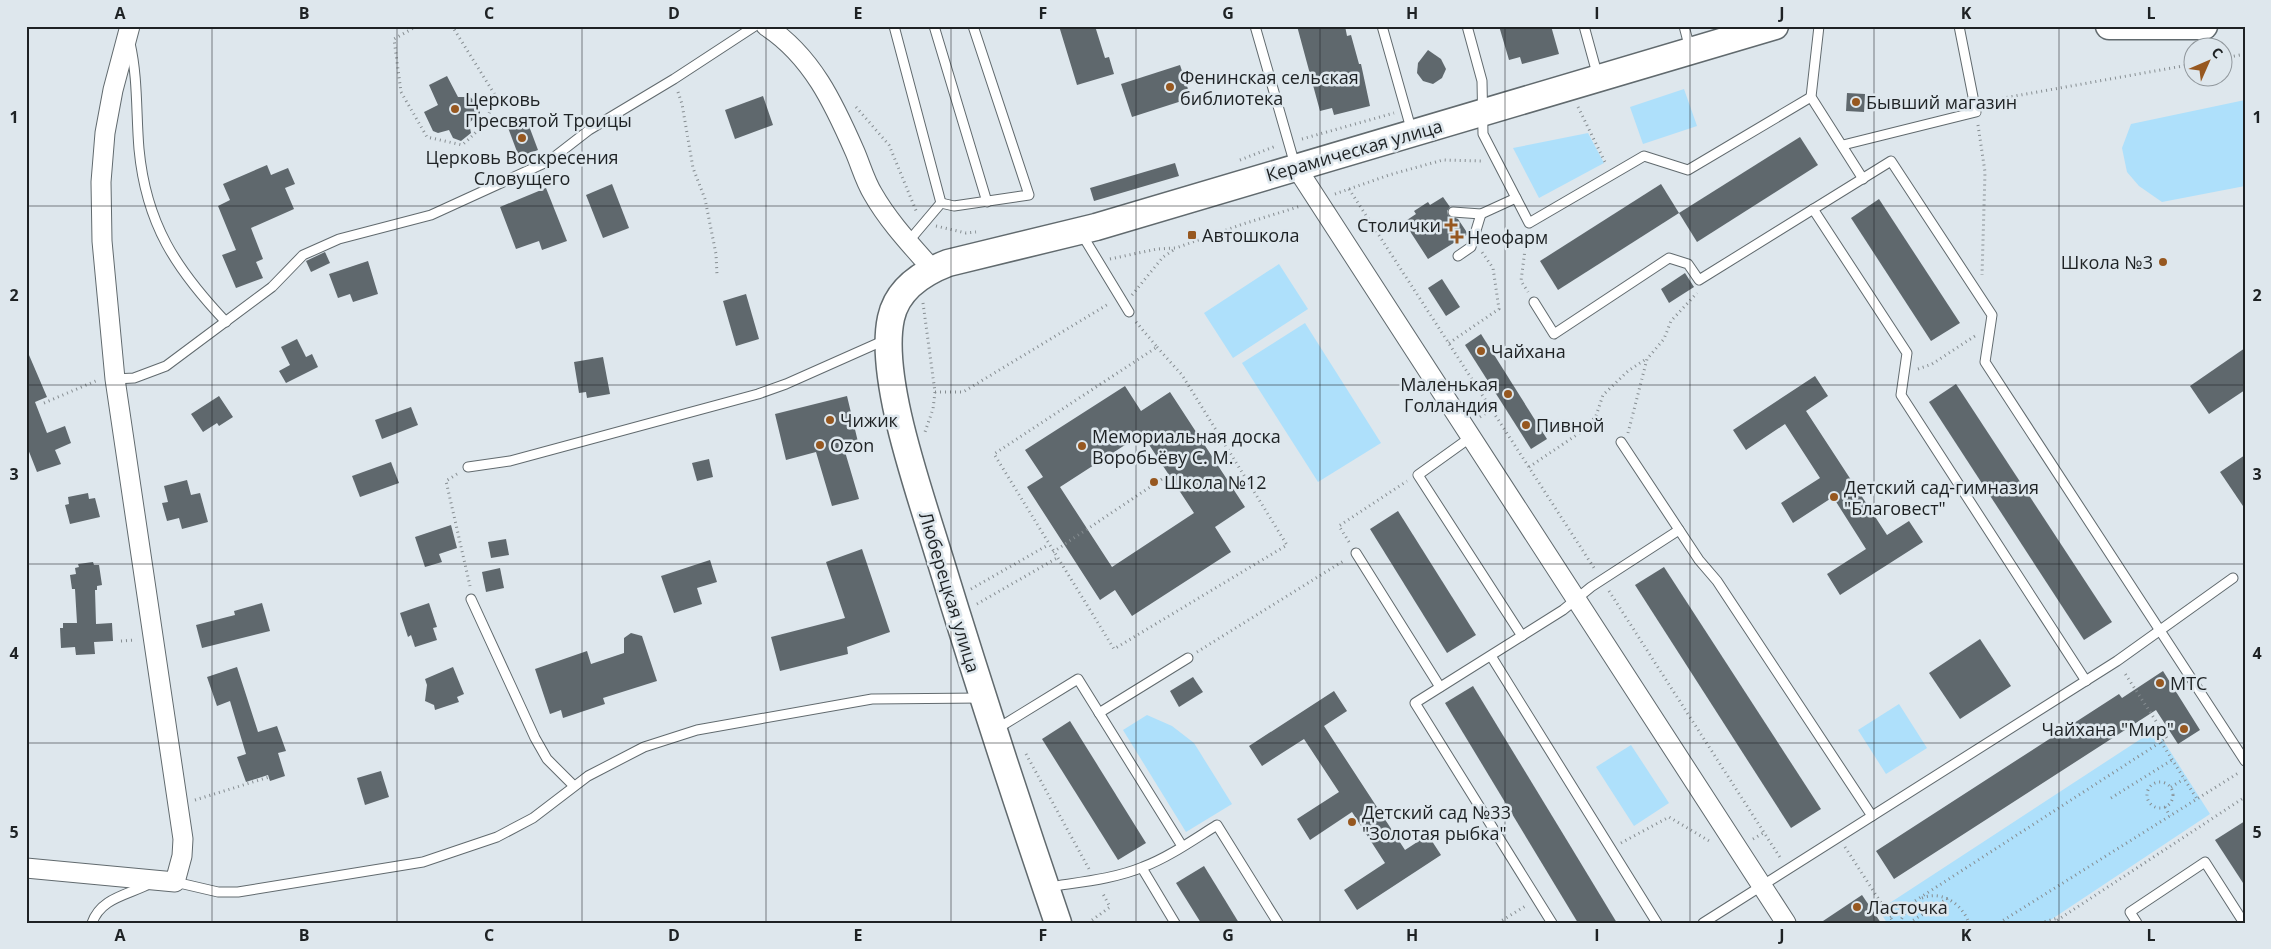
<svg xmlns="http://www.w3.org/2000/svg" width="2271" height="949" font-family="'Open Sans',sans-serif">
<rect width="100%" height="100%" fill="#dee7ed"/>
<g fill="#aee0fb">
<path d="M1684,89L1697,126L1643,144L1630,107Z"/>
<path d="M2245,100V186L2162,202L2139,186L2127,172L2122,148L2131,124Z"/>
<path d="M1588,133L1604,163L1539,198L1513,148Z"/>
<path d="M1279,264L1308,309L1233,358L1204,313Z"/>
<path d="M1305,323L1381,443L1318,482L1242,363Z"/>
<path d="M1899,704L1927,748L1886,774L1858,730Z"/>
<path d="M1147,715L1172,726L1194,743L1232,804L1186,832L1123,730Z"/>
<path d="M2156,729L2210,814L2046,923H1887L1879,910Z"/>
<path d="M1631,745L1669,803L1634,826L1596,767Z"/>
</g>
<g fill="#5f686d" fill-rule="evenodd">
<path d="M1059,26H1095L1105,58L1109,57L1114,74L1077,85Z"/>
<path d="M1297,26H1345L1347,36L1351,35L1359,64H1361L1370,106L1334,115L1332,108L1320,111Z"/>
<path d="M1499,26H1551L1559,54L1522,64L1520,57L1509,60Z"/>
<path d="M1428,50L1441,59L1446,69L1442,78L1433,84L1423,81L1417,73L1418,63Z"/>
<path d="M1180,65L1191,98L1132,117L1121,84Z"/>
<path d="M447,76L458,97H470L480,106V113L469,123L471,133L461,141L453,138L449,130L438,133L433,131L424,112L438,105L429,85Z"/>
<path d="M1847,93L1865,94L1864,112L1846,111Z"/>
<path d="M763,96L773,125L735,139L725,110Z"/>
<path d="M526,118L538,150L519,157L507,125Z"/>
<path d="M1800,137L1818,165L1697,242L1679,213Z"/>
<path d="M1175,163L1179,176L1094,201L1090,188Z"/>
<path d="M267,165L271,175L288,168L295,184L285,188L294,209L251,228L263,259L256,262L263,278L236,288L222,255L236,250L218,206L230,200L223,184Z"/>
<path d="M612,184L629,228L603,238L586,195Z"/>
<path d="M1661,184L1679,213L1558,290L1540,261Z"/>
<path d="M546,188L567,241L542,250L539,241L516,249L500,207Z"/>
<path d="M1443,197L1450,207L1447,211L1448,215L1458,219L1468,234L1428,259L1404,222L1416,214L1414,211L1428,202L1430,205Z"/>
<path d="M1879,199L1960,323L1931,341L1851,218Z"/>
<path d="M325,252L330,263L311,272L306,261Z"/>
<path d="M368,261L378,294L353,302L350,294L338,298L329,274Z"/>
<path d="M1685,273L1694,287L1669,303L1661,289Z"/>
<path d="M1442,279L1460,307L1446,316L1428,288Z"/>
<path d="M746,294L759,339L736,346L723,301Z"/>
<path d="M1481,334L1547,439L1531,449L1465,345Z"/>
<path d="M297,339L306,357L312,354L318,367L286,383L279,371L290,365L281,347Z"/>
<path d="M26,348L47,397L35,402L47,433L65,426L71,443L55,450L61,464L37,472L26,444Z"/>
<path d="M2245,348V390L2209,414L2190,386Z"/>
<path d="M603,357L610,394L587,398L586,392L579,393L574,362Z"/>
<path d="M1815,376L1828,396L1806,411L1887,535L1909,521L1923,542L1840,595L1827,574L1866,549L1833,497L1793,523L1781,503L1820,478L1785,424L1746,450L1733,430Z"/>
<path d="M1956,384L2112,622L2084,640L1929,402Z"/>
<path d="M1125,386L1141,411L1170,392L1245,507L1215,527L1231,552L1132,616L1115,590L1100,600L1027,487L1043,477L1025,450ZM1142,434L1194,513L1112,567L1060,487Z"/>
<path d="M219,396L233,417L219,426L217,423L203,432L191,414Z"/>
<path d="M847,396L858,442L843,445L859,499L832,506L816,452L786,460L775,414Z"/>
<path d="M411,407L418,425L382,439L375,420Z"/>
<path d="M2245,455V509L2220,472Z"/>
<path d="M709,459L713,477L697,481L692,463Z"/>
<path d="M391,462L399,483L360,497L352,476Z"/>
<path d="M187,480L191,495L200,493L208,522L182,529L179,518L167,521L162,503L168,502L164,486Z"/>
<path d="M88,493L89,499L95,498L100,517L70,524L65,505L69,504L68,497Z"/>
<path d="M1398,511L1476,635L1447,653L1370,529Z"/>
<path d="M451,525L457,548L439,554L442,562L425,567L415,537Z"/>
<path d="M506,539L509,555L491,558L488,542Z"/>
<path d="M862,549L890,632L847,647L848,654L780,671L771,637L845,618L826,562Z"/>
<path d="M710,560L717,582L697,588L702,604L674,613L661,576Z"/>
<path d="M93,562L94,565H99L102,585L97,586V590H95L96,624L112,623L113,641L94,642L95,654L76,655L75,647L61,648L60,628H63V623H77L75,589H72L70,575L76,574L75,568L79,567L78,564Z"/>
<path d="M1664,567L1821,809L1791,828L1635,585Z"/>
<path d="M500,568L504,588L486,592L482,572Z"/>
<path d="M262,603L270,631L202,648L196,625L235,615L234,611Z"/>
<path d="M429,603L437,627L433,628L437,640L415,647L411,635L408,637L400,613Z"/>
<path d="M631,633L642,636L657,681L603,698L605,704L563,718L561,710L550,714L535,669L587,651L591,664L624,653V638Z"/>
<path d="M1980,639L2011,686L1960,719L1929,673Z"/>
<path d="M237,667L258,732L277,726L286,751L278,753L285,776L270,781L268,775L246,782L237,757L246,754L230,701L217,706L207,677Z"/>
<path d="M453,667L464,694L457,697L459,702L435,710L434,705L425,701L427,685L425,679Z"/>
<path d="M2163,671L2200,730L2178,744L2156,710L1894,879L1876,851L2119,694L2122,698Z"/>
<path d="M1193,677L1203,692L1179,707L1170,691Z"/>
<path d="M1473,686L1571,847L1617,923H1578L1445,703Z"/>
<path d="M1334,691L1347,711L1324,726L1405,850L1428,835L1441,855L1357,910L1344,890L1385,863L1352,812L1310,840L1297,819L1339,792L1304,739L1262,766L1249,746Z"/>
<path d="M1070,721L1146,843L1118,860L1042,739Z"/>
<path d="M381,771L389,797L365,805L357,778Z"/>
<path d="M2245,821V886L2215,840Z"/>
<path d="M1204,866L1225,900L1239,923H1201L1176,883Z"/>
<path d="M1862,895L1881,923H1820Z"/>
</g>
<g fill="none" stroke-linecap="round" stroke-linejoin="round">
<defs>
<g id="lane">
<path d="M894,26L941,203L908,242"/>
<path d="M934,26L987,202"/>
<path d="M1255,26L1295,165"/>
<path d="M1382,26L1412,132"/>
<path d="M1467,26L1482,81L1483,134L1529,223L1644,156L1688,170L1811,97"/>
<path d="M1584,26L1598,77"/>
<path d="M1684,26L1690,49"/>
<path d="M1819,26L1811,97L1863,179"/>
<path d="M130,43C138,78 136,114 139,149C146,224 176,269 226,322"/>
<path d="M1843,145L1976,112L1959,26"/>
<path d="M941,203L954,206L1029,195L973,26"/>
<path d="M1813,209L1907,353L1901,395L2086,681"/>
<path d="M1453,212L1481,214L1516,198"/>
<path d="M1081,233L1129,312"/>
<path d="M1458,256L1471,247L1481,214"/>
<path d="M1534,302L1554,334L1669,258L1688,264L1699,280L1891,161L1992,315L1985,362L2245,761"/>
<path d="M115,379L134,378L166,366L272,287L303,255L339,239L431,215L549,161L589,130L674,79L755,26"/>
<path d="M1471,437L1418,475L1522,636"/>
<path d="M1621,442L1699,560L1717,581L1872,816"/>
<path d="M468,467L510,461L758,394L786,384L885,340"/>
<path d="M1356,553L1440,687"/>
<path d="M471,599L535,738L547,759L573,785"/>
<path d="M1491,656L1657,923"/>
<path d="M1099,713L1188,658"/>
<path d="M995,730L1078,679L1182,846"/>
<path d="M1142,868L1175,923"/>
<path d="M175,882L218,892H238L423,862L497,837L533,818L588,776L644,747L697,730L872,699L981,698"/>
<path d="M1049,887C1080,882 1114,879 1143,867C1169,857 1193,840 1217,825L1278,923"/>
<path d="M92,923C101,897 129,895 151,883"/>
<path d="M1552,923L1415,703L1563,610L1591,587L1679,530"/>
<path d="M1703,923L2117,661L2233,578"/>
<path d="M2137,923L2130,912L2205,862L2244,923"/>
</g>
<g id="street">
<path d="M766,26C812,56 834,104 855,152C861,166 865,181 873,194C889,222 911,245 932,269"/>
<path d="M1296,167L1786,923"/>
<path d="M26,868L175,882L182,856L183,839L115,379L102,241L101,182L105,133L113,90L130,26"/>
</g>
<g id="secondary">
<path d="M2109,26H2204"/>
<path d="M1058,923C1016,800 976,677 938,553C920,493 878,378 891,318C897,290 922,273 948,263L1096,227L1775,26"/>
</g>
</defs>
<use href="#lane" stroke="#616a6e" stroke-width="11"/>
<use href="#street" stroke="#616a6e" stroke-width="21"/>
<use href="#secondary" stroke="#616a6e" stroke-width="29"/>
<g stroke="#868d91" stroke-width="3" stroke-dasharray="1 4" stroke-linecap="butt">
<path d="M417,26L394,39L401,92L427,137L462,145C480,130 490,118 495,95L452,26"/>
<path d="M2224,58L2245,54"/>
<path d="M678,92L682,104L693,168L705,199L716,254L717,275"/>
<path d="M1987,101L2194,64"/>
<path d="M856,107L889,145L917,213"/>
<path d="M1578,107L1606,164"/>
<path d="M1978,125L1985,172L1982,275"/>
<path d="M1302,139L1394,113"/>
<path d="M1240,160L1276,146"/>
<path d="M1349,189L1596,571"/>
<path d="M1335,194L1389,175L1443,160L1483,161"/>
<path d="M936,226L966,233L976,232"/>
<path d="M1527,234L1521,281L1528,292"/>
<path d="M1110,259L1157,249L1176,248L1243,224L1301,206"/>
<path d="M1132,295L1163,257L1175,249"/>
<path d="M923,303L935,392L933,409L925,432"/>
<path d="M1136,322L1157,347"/>
<path d="M1449,343L1499,309L1493,268L1482,252"/>
<path d="M1157,347L1182,375L1287,545L1114,649L994,454Z"/>
<path d="M1918,369L1932,364L1975,336"/>
<path d="M935,392H963L1110,303"/>
<path d="M44,403L98,380"/>
<path d="M1480,417L1492,409"/>
<path d="M1628,433L1647,359L1664,339L1671,321L1697,293"/>
<path d="M1529,467L1584,430L1596,416L1603,395L1628,371L1646,359"/>
<path d="M457,474L446,481L470,586"/>
<path d="M1349,542L1339,526L1407,481"/>
<path d="M1053,552L1168,475"/>
<path d="M971,589L1048,545"/>
<path d="M1609,591L1781,859"/>
<path d="M977,604L1057,558"/>
<path d="M121,641L135,640"/>
<path d="M1197,652L1345,560"/>
<path d="M2161,742L2197,799"/>
<path d="M1026,754L1089,869"/>
<circle cx="2160" cy="795" r="13"/>
<path d="M2171,787L2184,779"/>
<path d="M2111,798L2172,760"/>
<path d="M195,800L269,777"/>
<path d="M2165,807L2170,816"/>
<path d="M1753,839L1765,832"/>
<path d="M1621,843L1669,817L1711,842"/>
<path d="M1845,847L1894,923"/>
<path d="M1922,898C1942,890 1962,904 1969,923"/>
<path d="M1890,917L2167,738L2124,672"/>
<path d="M1088,923L1110,907L1102,892"/>
<path d="M1498,923L1527,905"/>
<path d="M1899,923L1909,907"/>
<path d="M1909,923L1948,898"/>
<path d="M1999,923L2240,772"/>
<path d="M2040,923L2058,918"/>
<path d="M2053,923L2245,797"/>
</g>
<use href="#lane" stroke="#fff" stroke-width="9"/>
<use href="#street" stroke="#fff" stroke-width="19"/>
<use href="#secondary" stroke="#fff" stroke-width="26"/>
</g>
<path fill="none" stroke="#1e2224" stroke-width="1" stroke-opacity="0.55" d="M212,26V923M397,26V923M582,26V923M766,26V923M951,26V923M1136,26V923M1320,26V923M1505,26V923M1690,26V923M1874,26V923M2059,26V923M26,206H2245M26,385H2245M26,564H2245M26,743H2245"/>
<g fill="#975820" stroke="#dee7ed" stroke-width="2">
<circle cx="1170" cy="87" r="5"/>
<circle cx="1856" cy="102" r="5"/>
<circle cx="455" cy="109" r="5"/>
<circle cx="522" cy="138" r="5"/>
<path d="M1448.5 217.5h5v5h5v5h-5v5h-5v-5h-5v-5h5z"/>
<rect x="1187" y="230" width="10" height="10" rx="2.5"/>
<path d="M1454.5 229.5h5v5h5v5h-5v5h-5v-5h-5v-5h5z"/>
<circle cx="2163" cy="262" r="5"/>
<circle cx="1481" cy="351" r="5"/>
<circle cx="1508" cy="394" r="5"/>
<circle cx="830" cy="420" r="5"/>
<circle cx="1526" cy="425" r="5"/>
<circle cx="820" cy="445" r="5"/>
<circle cx="1082" cy="446" r="5"/>
<circle cx="1154" cy="482" r="5"/>
<circle cx="1834" cy="497" r="5"/>
<circle cx="2160" cy="683" r="5"/>
<circle cx="2184" cy="729" r="5"/>
<circle cx="1352" cy="822" r="5"/>
<circle cx="1857" cy="907" r="5"/>
</g>
<g text-anchor="middle" dominant-baseline="central" stroke-width="5" stroke-linejoin="round" paint-order="stroke">
<g font-size="18" fill="#1e2224" stroke="#dee7ed" text-anchor="start">
<text x="1180" y="77">Фенинская сельская<tspan x="1180" dy="21">библиотека</tspan></text>
<text x="465" y="99">Церковь<tspan x="465" dy="21">Пресвятой Троицы</tspan></text>
<text x="1866" y="102">Бывший магазин</text>
<text x="522" y="157" text-anchor="middle">Церковь Воскресения<tspan x="522" dy="21">Словущего</tspan></text>
<text x="1441" y="225" text-anchor="end">Столички</text>
<text x="1202" y="235">Автошкола</text>
<text x="1467" y="237">Неофарм</text>
<text x="2153" y="262" text-anchor="end">Школа №3</text>
<text x="1491" y="351">Чайхана</text>
<text x="1498" y="384" text-anchor="end">Маленькая<tspan x="1498" dy="21">Голландия</tspan></text>
<text x="840" y="420">Чижик</text>
<text x="1536" y="425">Пивной</text>
<text x="1092" y="436">Мемориальная доска<tspan x="1092" dy="21">Воробьёву С. М.</tspan></text>
<text x="830" y="445">Ozon</text>
<text x="1164" y="482">Школа №12</text>
<text x="1844" y="487">Детский сад-гимназия<tspan x="1844" dy="21">"Благовест"</tspan></text>
<text x="2170" y="683">МТС</text>
<text x="2174" y="729" text-anchor="end">Чайхана "Мир"</text>
<text x="1362" y="812">Детский сад №33<tspan x="1362" dy="21">"Золотая рыбка"</tspan></text>
<text x="1867" y="907">Ласточка</text>
</g>
<g font-size="18" fill="#1e2224" stroke="#dee7ed">
<text transform="translate(1354 150) rotate(-16)">Керамическая улица</text>
<text transform="translate(950 592) rotate(73)">Люберецкая улица</text>
</g>
</g>
<rect width="2271" height="949" fill="none" stroke="#dee7ed" stroke-width="55"/>
<g transform="translate(2208 62) rotate(45)"><circle r="24" fill="#dee7ed" stroke="#91989d"/>
<path d="M0-4L9 19L0 12L-9 19Z" fill="#975820"/>
<text y="-8" font-size="14" font-weight="bold" text-anchor="middle" fill="#1e2224">С</text>
</g>
<rect x="28" y="28" width="2216" height="894" fill="none" stroke="#1e2224" stroke-width="2"/>
<g font-size="16" text-anchor="middle" font-weight="bold" fill="#1e2224">
<text x="120" y="19">A</text>
<text x="304" y="19">B</text>
<text x="489" y="19">C</text>
<text x="674" y="19">D</text>
<text x="858" y="19">E</text>
<text x="1043" y="19">F</text>
<text x="1228" y="19">G</text>
<text x="1412" y="19">H</text>
<text x="1597" y="19">I</text>
<text x="1782" y="19">J</text>
<text x="1966" y="19">K</text>
<text x="2151" y="19">L</text>
<text x="14" y="123">1</text>
<text x="2257" y="123">1</text>
<text x="14" y="301">2</text>
<text x="2257" y="301">2</text>
<text x="14" y="480">3</text>
<text x="2257" y="480">3</text>
<text x="14" y="659">4</text>
<text x="2257" y="659">4</text>
<text x="14" y="838">5</text>
<text x="2257" y="838">5</text>
<text x="120" y="941">A</text>
<text x="304" y="941">B</text>
<text x="489" y="941">C</text>
<text x="674" y="941">D</text>
<text x="858" y="941">E</text>
<text x="1043" y="941">F</text>
<text x="1228" y="941">G</text>
<text x="1412" y="941">H</text>
<text x="1597" y="941">I</text>
<text x="1782" y="941">J</text>
<text x="1966" y="941">K</text>
<text x="2151" y="941">L</text>
</g>
</svg>
